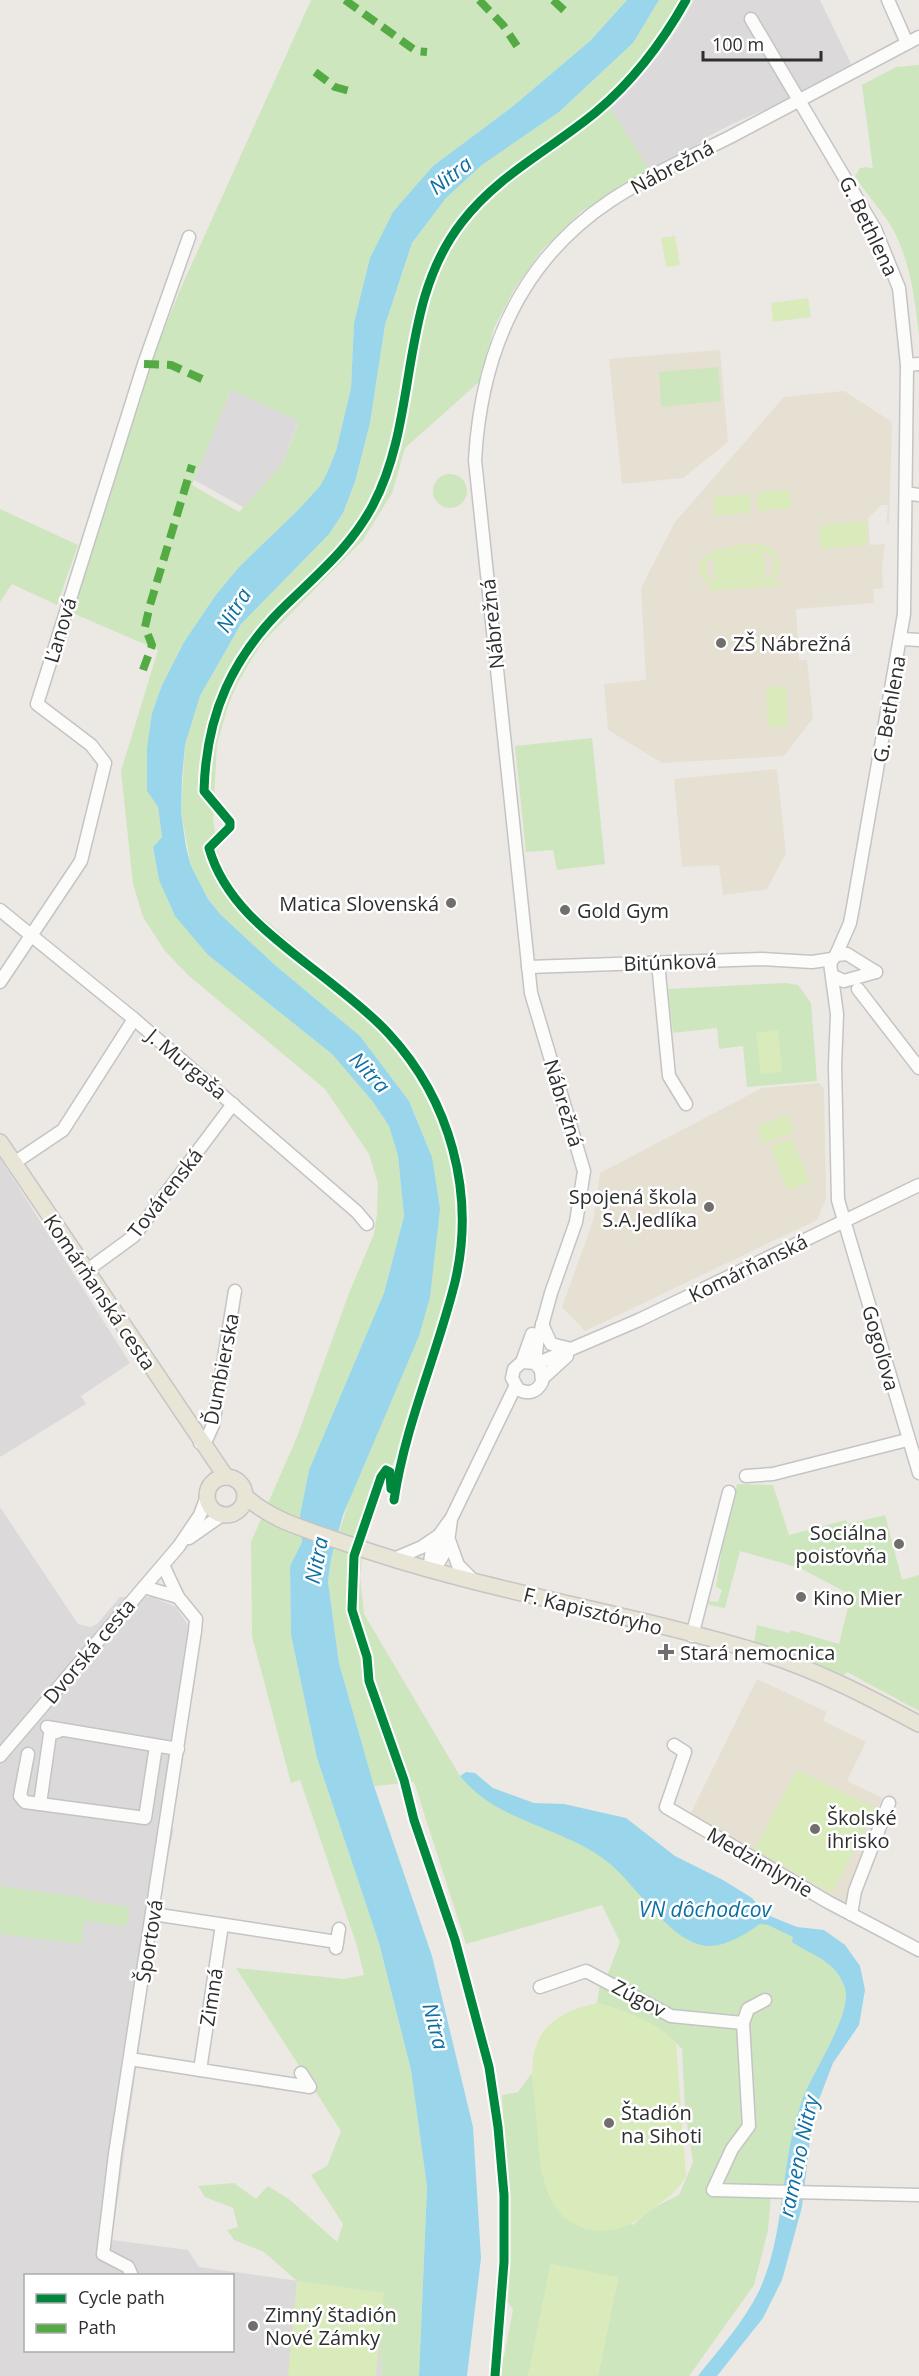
<svg xmlns="http://www.w3.org/2000/svg" width="919" height="2376" font-family="'Open Sans',sans-serif">
<rect width="100%" height="100%" fill="#ece8e4"/>
<g fill="#dcd9db" fill-rule="evenodd">
<path d="M695,0H820L851,64L776,105L732,124L705,138L691,150L650,170L610,108L669,42Z"/>
<path d="M231,390L299,420L283,463L245,508L194,480Z"/>
<path d="M0,1158L130,1363L81,1396L86,1404L0,1457Z"/>
<path d="M0,1507L78,1624L90,1627L97,1624L120,1597H152L176,1607L189,1626L184,1682L161,1827L174,1829L163,1877L112,2240L188,2250L199,2267L384,2293L380,2341L382,2376H0ZM26,2276H232V2350H26Z"/>
</g>
<g fill="#e6e0d3">
<path d="M720,350L728,442L683,478L622,484L609,359Z"/>
<path d="M844,391L892,422L889,524L886,523L888,505H881L868,518L870,545L885,544L882,567L883,588L873,589L874,603L796,609L799,660H807L813,718L784,756L662,763L608,730L604,684L646,680L641,588L675,522L784,397Z"/>
<path d="M777,769L786,853L767,889L723,895L719,865L682,867L674,779Z"/>
<path d="M819,1083L824,1088L826,1199L817,1220L585,1331L562,1307L593,1221L600,1173L762,1088Z"/>
<path d="M757,1679L827,1712L823,1721L866,1742L847,1781L882,1798L845,1905L690,1815Z"/>
</g>
<g fill="#cee6be" fill-rule="evenodd">
<path d="M311,0H627L590,41L512,107L433,166L354,323L351,388L336,451L327,473L320,486L298,510L239,567L215,596L184,642L162,685L152,713L147,791L158,807L162,837L153,847L159,880L208,955L332,1054L373,1102L389,1126L398,1156L404,1216L384,1293L309,1470L300,1515L302,1542L290,1566L291,1635L317,1758L379,1943L411,2070L427,2187L419,2376H382L380,2341L383,2293L297,2281L264,2252L234,2240L227,2230L238,2227L233,2208L205,2197L198,2186L234,2183L256,2199L268,2186L290,2200L337,2242L343,2224L311,2175L327,2166L341,2131L236,1968L344,1979L364,1975L357,1946L300,1780L291,1783L252,1636L251,1542L297,1437L349,1293L374,1234L377,1214L378,1184L369,1154L325,1089L189,976L165,951L143,917L133,884L121,771L158,650L68,611L147,372L180,290ZM231,390L299,421L283,463L239,512L192,485Z"/>
<path d="M659,0H695L669,42L610,108L650,170L582,211L542,250L514,290L494,328L479,382L405,448L392,493L363,540L261,644L237,684L228,706L217,744L213,819L219,859L242,900L394,1031L439,1101L460,1149L465,1178L469,1238L444,1337L375,1509L363,1552L360,1576L364,1614L460,1776L809,1941L843,1970L852,1992L809,2107L797,2182L772,2186L768,2230L754,2285L689,2376H598L618,2278L551,2264L528,2376H495L496,2370L504,2356L513,2310L505,2298L508,2218L502,2095L518,2092L532,2073L542,2174L633,2225L653,2208L679,2195L693,2162L685,2110L682,2049C659,2025 629,2012 597,2003L600,1985L604,1984L620,1942L602,1905L466,1944L414,1782L374,1786L339,1663L328,1582L331,1559L352,1491L432,1157L409,1101L360,1036L275,965L220,914L208,899L191,866L181,812L185,745L200,696L241,624L343,513L355,482L370,423L385,325L412,243L446,198L482,165L559,112L633,43Z"/>
<path d="M919,65V336C915,300 911,266 895,233C885,213 867,196 855,176L860,168L867,167L873,169L862,85L896,67Z"/>
<path d="M718,367L721,401L661,407L659,372Z"/>
<circle cx="450" cy="491" r="17"/>
<path d="M0,509L78,545L57,605L12,584L0,602Z"/>
<path d="M592,738L605,864L557,870L553,850L526,852L515,746Z"/>
<path d="M785,983L798,985L811,1003L817,1081L747,1087L743,1046L719,1049L717,1028L673,1033L668,989Z"/>
<path d="M737,1484L773,1485L789,1535L846,1520L848,1524L885,1515L902,1580L919,1575V1711L847,1672L844,1675L754,1644L757,1625L790,1633L791,1630L839,1644L851,1595L800,1568L740,1551L725,1608L709,1605L708,1601L718,1602L722,1590L716,1587L722,1549Z"/>
<path d="M0,1886L87,1898V1901L130,1907L126,1927L85,1921L81,1944L0,1934Z"/>
</g>
<g fill="#d9eabb" fill-rule="evenodd">
<path d="M675,236L680,265L666,267L661,238Z"/>
<path d="M808,298L811,317L773,322L771,303Z"/>
<path d="M789,490L791,508L758,511L757,493Z"/>
<path d="M749,494L751,512L715,516L713,497Z"/>
<path d="M866,521L868,545L821,549L819,526Z"/>
<path d="M762,544C779,550 784,566 773,580H779L780,585L709,591L710,585C673,551 741,543 762,544ZM755,548L766,551L774,560L773,572L768,579L716,584L766,578L763,550L713,555ZM712,555L713,556L715,583C704,576 703,565 712,555Z"/>
<path d="M786,686L788,726L768,727L766,687Z"/>
<path d="M778,1030L782,1072L761,1074L756,1033Z"/>
<path d="M788,1115L794,1132L763,1144L757,1127Z"/>
<path d="M792,1139L809,1182L787,1190L770,1147Z"/>
<path d="M797,1770L876,1808L832,1893L754,1850Z"/>
<path d="M597,2003C624,2010 657,2021 676,2043L686,2176C674,2197 665,2198 647,2213C631,2226 614,2233 593,2230C538,2222 540,2156 536,2114C534,2090 527,2060 540,2037C552,2016 575,2008 597,2003Z"/>
<path d="M551,2264L618,2277L598,2376H528Z"/>
<path d="M297,2281L384,2293L376,2376H288Z"/>
</g>
<g fill="#99d6ec">
<path d="M627,0H659L633,43L559,112L482,165L446,198L412,243L385,325L370,423L355,482L343,513L329,534L241,624L200,696L185,745L182,778L181,812L186,847L191,866L208,899L220,914L275,965L360,1036L409,1101L432,1157L440,1209L430,1297L419,1336L343,1515L331,1559L328,1582L339,1663L374,1786L432,1956L473,2127L481,2258L467,2376H419L427,2187L411,2070L379,1943L317,1758L291,1635L290,1566L302,1542L300,1515L309,1470L384,1293L404,1216L398,1156L389,1126L373,1102L332,1054L208,955L175,916L159,880L153,847L162,837L158,807L147,791V748L152,713L162,685L184,642L215,596L239,567L298,510L320,486L327,473L336,451L351,388L354,323L370,258L393,212L433,166L512,107L590,41Z"/>
<path d="M466,1772L475,1773L493,1788L534,1803L564,1804L626,1818L675,1856L723,1880L752,1898L765,1914L797,1927L824,1930L845,1945L860,1966L865,1990L859,2025L833,2063L813,2115L802,2207L782,2280L763,2318L717,2376H698C719,2349 744,2322 759,2291C787,2231 779,2162 802,2101C811,2074 853,2014 845,1988C836,1960 812,1956 792,1942L793,1937L768,1925L760,1924C744,1935 721,1950 701,1945C667,1937 636,1885 609,1863C563,1826 499,1824 460,1776Z"/>
</g>
<g fill="none" stroke-linecap="round" stroke-linejoin="round">
<defs>
<g id="minor">
<path d="M888,0L907,43"/>
<path d="M751,19L875,229L899,288L907,365L904,614L853,907L850,923L836,955"/>
<path d="M907,365L919,364"/>
<path d="M906,493L919,495"/>
<path d="M902,639L919,640"/>
<path d="M0,910L134,1019L357,1212L367,1224"/>
<path d="M658,963L669,1076L686,1104"/>
<path d="M528,967L762,959L812,962L832,959"/>
<path d="M876,972L847,954L836,955L830,963L837,1014L835,1066L838,1200L919,1473"/>
<path d="M833,976L844,981L876,972"/>
<path d="M0,982L81,861L105,763L91,745L37,704L144,364L189,237"/>
<path d="M858,989L919,1068"/>
<path d="M14,1163L63,1130L134,1019"/>
<path d="M86,1271L134,1236L233,1104"/>
<path d="M542,1324L551,1344L571,1349"/>
<path d="M522,1362L535,1363L541,1370L542,1382C537,1392 528,1395 518,1389L512,1378L514,1369L522,1362L532,1334"/>
<path d="M535,1363L537,1344L551,1293L576,1222L584,1171L531,993L475,460C481,354 520,261 610,201C648,176 690,157 730,137C793,104 856,70 919,37"/>
<path d="M536,1364L639,1320L919,1185"/>
<path d="M543,1378L567,1356"/>
<path d="M200,1443L207,1438L213,1425L235,1291"/>
<path d="M746,1476L773,1474L907,1440"/>
<path d="M451,1519C449,1537 447,1558 431,1570C427,1551 440,1533 451,1519L515,1387"/>
<path d="M189,1538L222,1515"/>
<path d="M449,1540L458,1565L475,1582"/>
<path d="M394,1559L422,1547L438,1536"/>
<path d="M144,1587L178,1597"/>
<path d="M692,1636L729,1492"/>
<path d="M47,1727L178,1749"/>
<path d="M674,1745L685,1752L666,1807L828,1902L919,1950"/>
<path d="M28,1754L20,1796L25,1802L145,1818L156,1746"/>
<path d="M0,1756L179,1546L200,1515L206,1499"/>
<path d="M40,1804L50,1734L59,1731"/>
<path d="M153,1914L337,1942"/>
<path d="M851,1914L855,1891L889,1803"/>
<path d="M336,1948L339,1929"/>
<path d="M540,1987L586,1971L671,2016L743,2023"/>
<path d="M765,2000L748,2009L743,2023L749,2126L732,2149L713,2190L919,2195"/>
<path d="M130,2059L310,2087L301,2073"/>
<path d="M200,2070L222,1925"/>
<path d="M132,2276L128,2267L103,2254L115,2154L195,1631L196,1619L178,1597L163,1565"/>
</g>
<g id="major">
<path d="M0,1142L226,1477"/>
<circle cx="226" cy="1496" r="19"/>
<path d="M245,1496C272,1521 308,1530 342,1542C479,1591 624,1611 762,1653C819,1671 867,1696 919,1724"/>
</g>
</defs>
<use href="#minor" stroke="#c5c4c5" stroke-width="15"/>
<use href="#major" stroke="#c6c5c4" stroke-width="18"/>
<use href="#minor" stroke="#fcfcfb" stroke-width="12"/>
<use href="#major" stroke="#e8e4d6" stroke-width="15"/>
<g stroke="#54ab44" stroke-width="8" stroke-dasharray="15 8" stroke-linecap="butt">
<path d="M345,0L416,51L427,52"/>
<path d="M479,0L503,25L517,46"/>
<path d="M553,0L567,13"/>
<path d="M315,72L335,87L353,92"/>
<path d="M144,364L171,365L202,379"/>
<path d="M143,670L152,645L145,627L150,605L192,465"/>
</g>
<defs>
<g id="cycleway">
<path d="M391,1489L390,1472L386,1470L381,1477L354,1556L352,1610L367,1657L369,1681L404,1780L414,1820L455,1940L489,2067L498,2127L504,2195V2262L495,2376"/>
<path d="M394,1500C405,1425 437,1355 455,1282C476,1193 450,1100 389,1034C372,1015 351,999 331,983C284,945 226,909 209,848L230,827V822L204,791C206,715 232,656 288,603C320,572 352,545 373,505C420,416 397,305 462,222C498,175 550,150 596,112C633,81 662,43 686,0"/>
</g>
</defs>
<use href="#cycleway" stroke="#fff" stroke-width="13"/>
<use href="#cycleway" stroke="#00873e" stroke-width="9"/>
</g>
<g fill="#706f6e" stroke="#fff" stroke-width="2">
<circle cx="721" cy="643" r="6"/>
<circle cx="451" cy="903" r="6"/>
<circle cx="565" cy="910" r="6"/>
<circle cx="709" cy="1207" r="6"/>
<circle cx="899" cy="1544" r="6"/>
<circle cx="801" cy="1597" r="6"/>
<path d="M663 1643h6v6h6v6h-6v6h-6v-6h-6v-6h6z"/>
<circle cx="815" cy="1829" r="6"/>
<circle cx="609" cy="2123" r="6"/>
<circle cx="253" cy="2326" r="6"/>
</g>
<g text-anchor="middle" dominant-baseline="central" stroke-width="5" stroke-linejoin="round" paint-order="stroke">
<g font-size="20" fill="#2e2e2e" stroke="#fff">
<text transform="translate(672 167) rotate(-28)">Nábrežná</text>
<text transform="translate(869 226) rotate(64)">G. Bethlena</text>
<text transform="translate(492 624) rotate(-96)">Nábrežná</text>
<text transform="translate(60 630) rotate(-73)">Ľanová</text>
<text transform="translate(889 709) rotate(-80)">G. Bethlena</text>
<text transform="translate(670 962) rotate(-2)">Bitúnková</text>
<text transform="translate(187 1064) rotate(40)">J. Murgaša</text>
<text transform="translate(564 1103) rotate(73)">Nábrežná</text>
<text transform="translate(165 1193) rotate(-52)">Továrenská</text>
<text transform="translate(748 1268) rotate(-26)">Komárňanská</text>
<text transform="translate(100 1292) rotate(56)">Komárňanská cesta</text>
<text transform="translate(881 1348) rotate(74)">Gogoľova</text>
<text transform="translate(221 1369) rotate(-79)">Ďumbierska</text>
<text transform="translate(593 1611) rotate(14)">F. Kapisztóryho</text>
<text transform="translate(89 1651) rotate(-50)">Dvorská cesta</text>
<text transform="translate(760 1862) rotate(30)">Medzimlynie</text>
<text transform="translate(149 1941) rotate(-81)">Športová</text>
<text transform="translate(211 1997) rotate(-81)">Zimná</text>
<text transform="translate(639 1998) rotate(28)">Zúgov</text>
</g>
<g font-size="20" fill="#2e2e2e" stroke="#fff" text-anchor="start">
<text x="733" y="643">ZŠ Nábrežná</text>
<text x="439" y="903" text-anchor="end">Matica Slovenská</text>
<text x="577" y="910">Gold Gym</text>
<text x="697" y="1196" text-anchor="end">Spojená škola<tspan x="697" dy="23">S.A.Jedlíka</tspan></text>
<text x="887" y="1532" text-anchor="end">Sociálna<tspan x="887" dy="23">poisťovňa</tspan></text>
<text x="813" y="1597">Kino Mier</text>
<text x="680" y="1652">Stará nemocnica</text>
<text x="827" y="1817">Školské<tspan x="827" dy="23">ihrisko</tspan></text>
<text x="621" y="2112">Štadión<tspan x="621" dy="23">na Sihoti</tspan></text>
<text x="265" y="2314">Zimný štadión<tspan x="265" dy="23">Nové Zámky</tspan></text>
</g>
<g font-size="21" font-style="italic" fill="#0d6fa3" stroke="#fff">
<text transform="translate(450 175) rotate(-38)">Nitra</text>
<text transform="translate(233 610) rotate(-59)">Nitra</text>
<text transform="translate(370 1072) rotate(47)">Nitra</text>
<text transform="translate(316 1560) rotate(-79)">Nitra</text>
<text x="705" y="1909">VN dôchodcov</text>
<text transform="translate(436 2026) rotate(75)">Nitra</text>
<text transform="translate(798 2156) rotate(-78)">rameno Nitry</text>
</g>
</g>
<rect x="24" y="2274" width="210" height="78" fill="#ffffff" stroke="#ababab" stroke-width="1.5"/>
<rect x="36" y="2294" width="30" height="9" fill="#00873e" stroke="#ababab" stroke-width="1.5"/>
<text x="78" y="2304" font-size="18" fill="#2e2e2e">Cycle path</text>
<rect x="36" y="2324" width="30" height="9" fill="#54ab44" stroke="#ababab" stroke-width="1.5"/>
<text x="78" y="2334" font-size="18" fill="#2e2e2e">Path</text>
<path d="M703 51v9h118v-9" fill="none" stroke="#2e2e2e" stroke-width="3"/>
<text x="712" y="51" font-size="18" fill="#2e2e2e" stroke="#ffffff" stroke-width="4.5" paint-order="stroke">100 m</text>
</svg>
